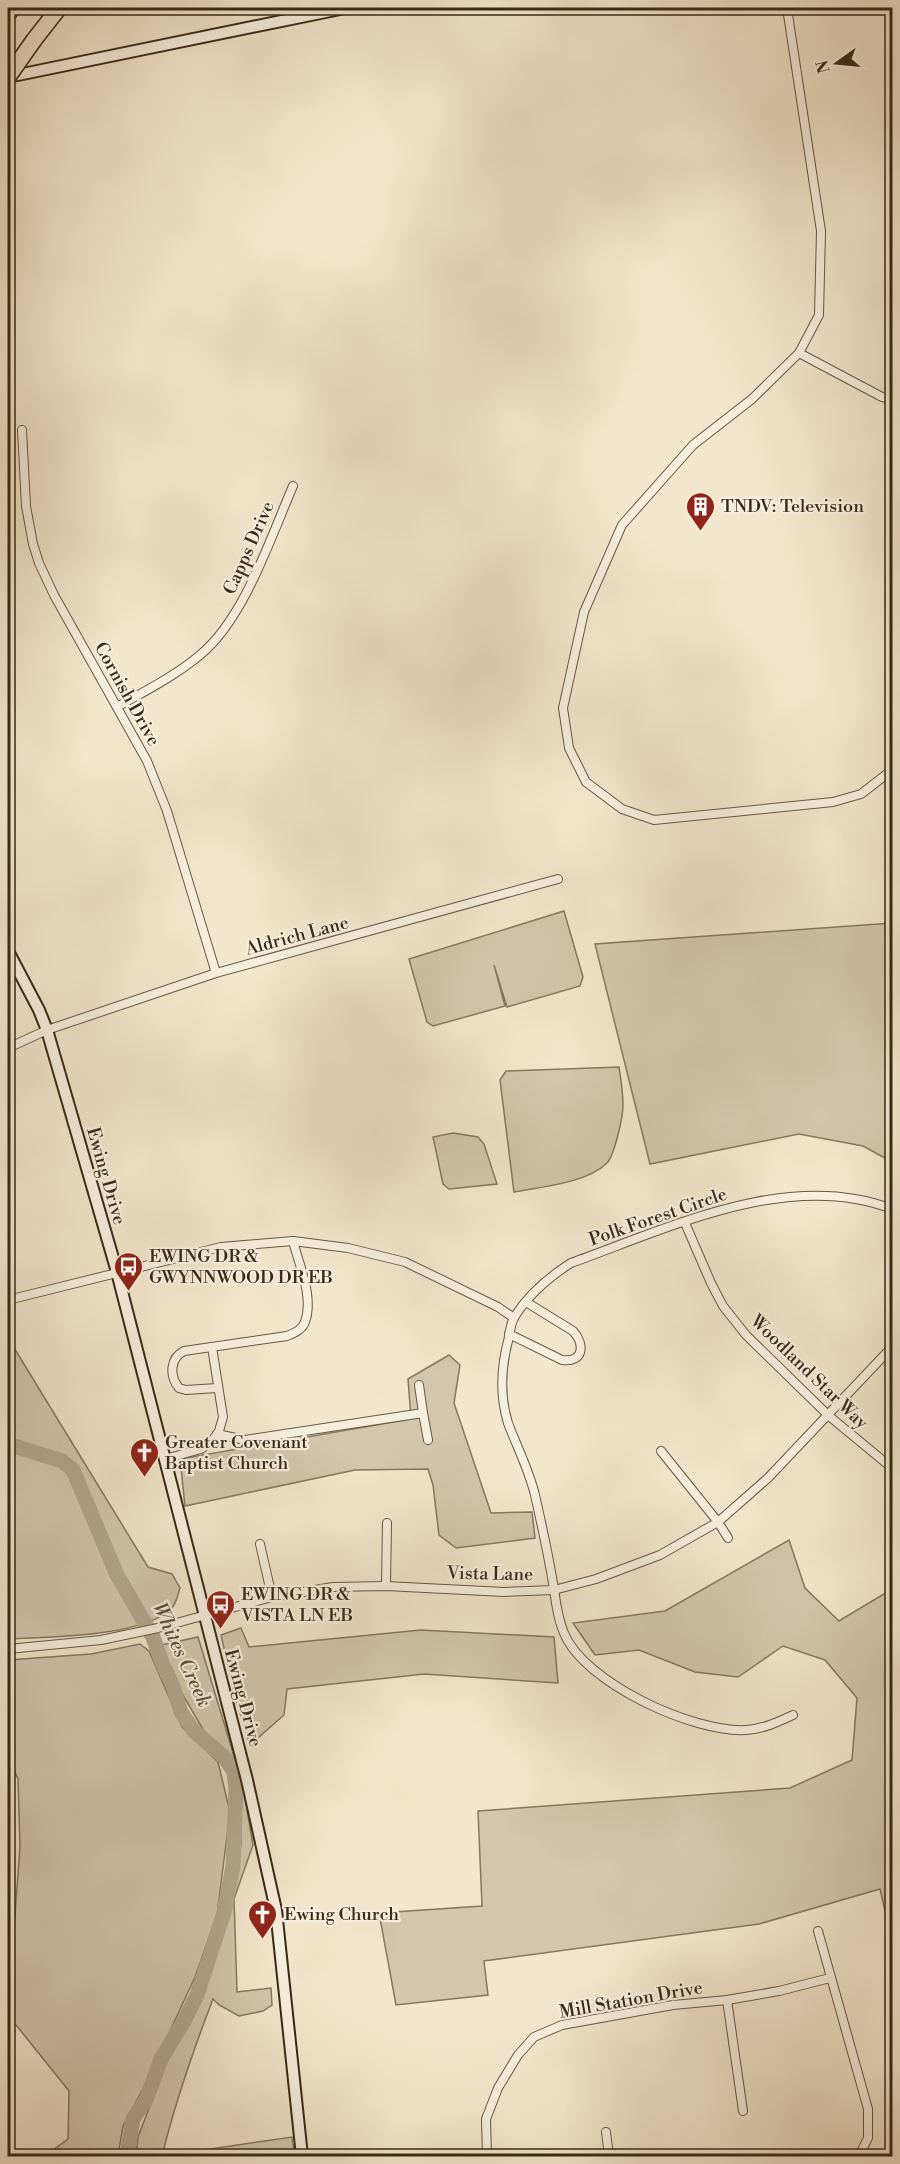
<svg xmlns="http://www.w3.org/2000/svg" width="900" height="2164" font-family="'Libre Bodoni',serif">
<rect width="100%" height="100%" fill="#f2e6cc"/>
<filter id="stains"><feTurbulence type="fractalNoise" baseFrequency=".00333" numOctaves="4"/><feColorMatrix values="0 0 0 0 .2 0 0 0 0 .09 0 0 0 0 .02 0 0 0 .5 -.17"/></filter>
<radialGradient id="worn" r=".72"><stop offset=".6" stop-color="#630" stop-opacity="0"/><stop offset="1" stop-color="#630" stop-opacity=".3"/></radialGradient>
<g fill="#d2c6ad" stroke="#847862" stroke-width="1.5">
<path d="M564,911L583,977L580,986L507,1007L494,965L505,1006L433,1026L427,1022L409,959Z"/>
<path d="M892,923V1162L863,1146L799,1134L650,1164L595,944Z"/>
<path d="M619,1067C621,1080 623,1092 623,1105C623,1116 615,1154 607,1163C587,1183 541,1187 514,1192L500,1080L506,1071Z"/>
<path d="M453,1133L478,1137L484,1144L497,1184L449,1189L443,1184L433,1137Z"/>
<path d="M8,1338L148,1567L172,1574L180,1588C178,1594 176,1605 171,1609C141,1637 49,1637 8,1639Z"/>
<path d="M449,1355L460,1365L454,1403L491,1513L532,1512L535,1538L456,1548L439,1535L433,1485L428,1469L355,1470L185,1506L180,1459L411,1419L408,1379Z"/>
<path d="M789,1540L805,1588L839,1621L892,1589V1941L880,1889L759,1924L484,1961L488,1995L396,2005L379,1913L482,1906L478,1811L790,1788L852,1760L857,1698L825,1660L783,1646L738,1677L695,1672L639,1650L595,1655L573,1623L665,1611Z"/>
<path d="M241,1628L249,1647L421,1630L554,1637L558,1683L424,1674L287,1689L284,1715L250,1745L235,1696L221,1635Z"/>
<path d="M198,1637L243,1786L253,1845L234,1899L237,1992L271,1988L272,2005L263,2011L239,2016L219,2005L213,1999C193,2051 175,2103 162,2156H136L138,2137L167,2061L205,1987L229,1910L241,1844L240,1789L233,1764L205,1733L176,1683L161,1645Z"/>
<path d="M140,1644L149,1651L182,1727L218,1762L230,1812L217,1915L195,1977L146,2083L123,2126L118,2156H45L68,2139L69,2091L8,2015V1952L13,1941L20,1847L18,1779L8,1758V1660L91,1654Z"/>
<path d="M292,2137L294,2153L284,2156H163Z"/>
</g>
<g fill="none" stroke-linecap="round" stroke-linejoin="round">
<path stroke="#b2a68f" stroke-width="15" d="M8,1444L62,1461L73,1470L117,1575L153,1637L162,1663L173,1686L181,1712L194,1731L225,1758L234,1772L236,1789L233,1866L224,1913L197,1995L184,2021L161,2059L146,2100L133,2119L127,2156"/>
<defs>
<g id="street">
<path d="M787,8L821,231L819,315L799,353"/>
<path d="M892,399L882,397L799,353L752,399L693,445L622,525L584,612L563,708L569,748L586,782L622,809L654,820L833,802L861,794L892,770"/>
<path d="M22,430L26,506L33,544L39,563L54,595L147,761L167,811L216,973"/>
<path d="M117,707C145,691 175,676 200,655C244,619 270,539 293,486"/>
<path d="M8,1048L47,1030L216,973L558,879"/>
<path d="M685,1223L711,1283L723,1306L746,1335L829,1416L892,1468"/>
<path d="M8,1300L221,1247L293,1241L348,1248L405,1262L498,1307L514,1318"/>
<path d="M509,1334L562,1360C584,1363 585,1344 573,1331L526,1302"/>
<path d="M419,1385L423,1413"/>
<path d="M217,1388L186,1390L179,1388C169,1376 170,1358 184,1351L287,1336C294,1333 302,1330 305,1322C314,1297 299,1265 293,1241"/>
<path d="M217,1434L245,1440L423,1413L428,1440"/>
<path d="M661,1451L718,1522L728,1538"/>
<path d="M165,1459L201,1449L212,1441L219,1431L223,1417L212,1347"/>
<path d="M260,1544L272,1597"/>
<path d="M386,1586L387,1523"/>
<path d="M8,1649L101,1640L158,1628L272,1597L333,1587L386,1586L504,1592L554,1590L596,1579L660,1555L718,1522L768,1478L892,1347"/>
<path d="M793,1715C778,1722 763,1729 746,1730C694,1733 584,1683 564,1633C558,1619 556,1604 554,1589C549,1558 542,1526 535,1495C529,1470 517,1447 508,1423C499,1394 501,1366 509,1337C510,1330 511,1322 515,1316C529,1294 549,1277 571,1263C669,1228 789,1169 892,1209"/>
<path d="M818,1931L868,2109V2138L859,2156"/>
<path d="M727,2000L743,2111"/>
<path d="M606,2132L609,2156"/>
<path d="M487,2156L486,2119L498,2088L518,2055L534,2037L562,2025L673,2005L727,2000L779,1991L830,1978"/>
</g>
<g id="secondary">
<path d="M8,77L345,8"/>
<path d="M8,951L39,1010L47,1030L117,1272L247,1780L276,1910L302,2156"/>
</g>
<g id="highway">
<path d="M8,14L12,8"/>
<path d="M34,40L59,8"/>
</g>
</defs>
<use href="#street" stroke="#655845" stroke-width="10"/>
<use href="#secondary" stroke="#362918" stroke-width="14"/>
<use href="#highway" stroke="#362918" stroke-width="18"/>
<use href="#street" stroke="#f7efde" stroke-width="8"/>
<use href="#secondary" stroke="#f7efde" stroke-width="10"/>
<use href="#highway" stroke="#f2e6cc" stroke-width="15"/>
<defs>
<path id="highway-bridge" d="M8,77L34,40"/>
</defs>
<use href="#highway-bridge" stroke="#362918" stroke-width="18" stroke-linecap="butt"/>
<use href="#highway-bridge" stroke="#f2e6cc" stroke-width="15"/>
</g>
<defs>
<symbol id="building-pin" viewBox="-11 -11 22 30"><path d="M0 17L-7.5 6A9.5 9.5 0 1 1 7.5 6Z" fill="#8f2418" stroke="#f7efde"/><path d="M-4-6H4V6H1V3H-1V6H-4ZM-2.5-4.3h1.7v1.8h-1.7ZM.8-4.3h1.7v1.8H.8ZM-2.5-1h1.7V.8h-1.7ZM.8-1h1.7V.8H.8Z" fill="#fff"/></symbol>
<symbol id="bus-pin" viewBox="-11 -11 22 30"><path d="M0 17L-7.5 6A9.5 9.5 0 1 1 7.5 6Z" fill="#8f2418" stroke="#f7efde"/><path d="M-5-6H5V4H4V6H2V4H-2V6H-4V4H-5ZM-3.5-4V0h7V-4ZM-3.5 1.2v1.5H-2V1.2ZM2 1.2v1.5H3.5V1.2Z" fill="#fff"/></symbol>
<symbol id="church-pin" viewBox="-11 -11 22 30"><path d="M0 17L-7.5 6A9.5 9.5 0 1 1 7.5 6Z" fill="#8f2418" stroke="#f7efde"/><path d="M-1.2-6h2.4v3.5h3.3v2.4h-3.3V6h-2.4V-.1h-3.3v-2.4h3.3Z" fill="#fff"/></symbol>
</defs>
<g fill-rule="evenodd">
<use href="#building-pin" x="684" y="490" width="33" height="45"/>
<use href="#bus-pin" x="112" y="1250" width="33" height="45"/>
<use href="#church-pin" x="128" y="1436" width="33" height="45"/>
<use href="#bus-pin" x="204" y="1588" width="33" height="45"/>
<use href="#church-pin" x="246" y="1898" width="33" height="45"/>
</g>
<g text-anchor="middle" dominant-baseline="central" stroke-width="4.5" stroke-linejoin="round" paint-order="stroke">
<g font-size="18" fill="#362918" stroke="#f7efde" text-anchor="start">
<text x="721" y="506">TNDV: Television</text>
<text x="149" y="1256">EWING DR &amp;<tspan x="149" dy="21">GWYNNWOOD DR EB</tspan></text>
<text x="165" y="1442">Greater Covenant<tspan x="165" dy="21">Baptist Church</tspan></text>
<text x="241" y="1594">EWING DR &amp;<tspan x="241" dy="21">VISTA LN EB</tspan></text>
<text x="284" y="1914">Ewing Church</text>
</g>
<g font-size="18" fill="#362918" stroke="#f7efde">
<text transform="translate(249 548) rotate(-66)">Capps Drive</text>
<text transform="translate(127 694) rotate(61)">Cornish Drive</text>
<text transform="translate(297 936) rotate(-15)">Aldrich Lane</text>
<text transform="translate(106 1176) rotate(74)">Ewing Drive</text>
<text transform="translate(658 1217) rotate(-19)">Polk Forest Circle</text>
<text transform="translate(809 1372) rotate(44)">Woodland Star Way</text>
<text transform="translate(490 1574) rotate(1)">Vista Lane</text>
<text transform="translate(243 1698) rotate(75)">Ewing Drive</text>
<text transform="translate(631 2000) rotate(-10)">Mill Station Drive</text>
</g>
<g font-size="20" font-style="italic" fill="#5b4e3c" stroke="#f7efde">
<text transform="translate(181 1655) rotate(65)">Whites Creek</text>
</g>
</g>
<rect width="900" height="2164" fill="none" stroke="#f2e6cc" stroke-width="30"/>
<rect x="9" y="9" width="882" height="2146" fill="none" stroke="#362918" stroke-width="3"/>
<rect x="15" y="15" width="870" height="2134" fill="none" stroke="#362918" stroke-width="1.5"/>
<g transform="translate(837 63) rotate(255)" stroke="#f7efde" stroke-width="4.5" paint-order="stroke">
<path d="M0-4.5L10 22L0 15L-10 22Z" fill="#362918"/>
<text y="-9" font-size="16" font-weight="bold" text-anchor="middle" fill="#362918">N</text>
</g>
<rect width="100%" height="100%" filter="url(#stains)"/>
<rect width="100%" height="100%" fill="url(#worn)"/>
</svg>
